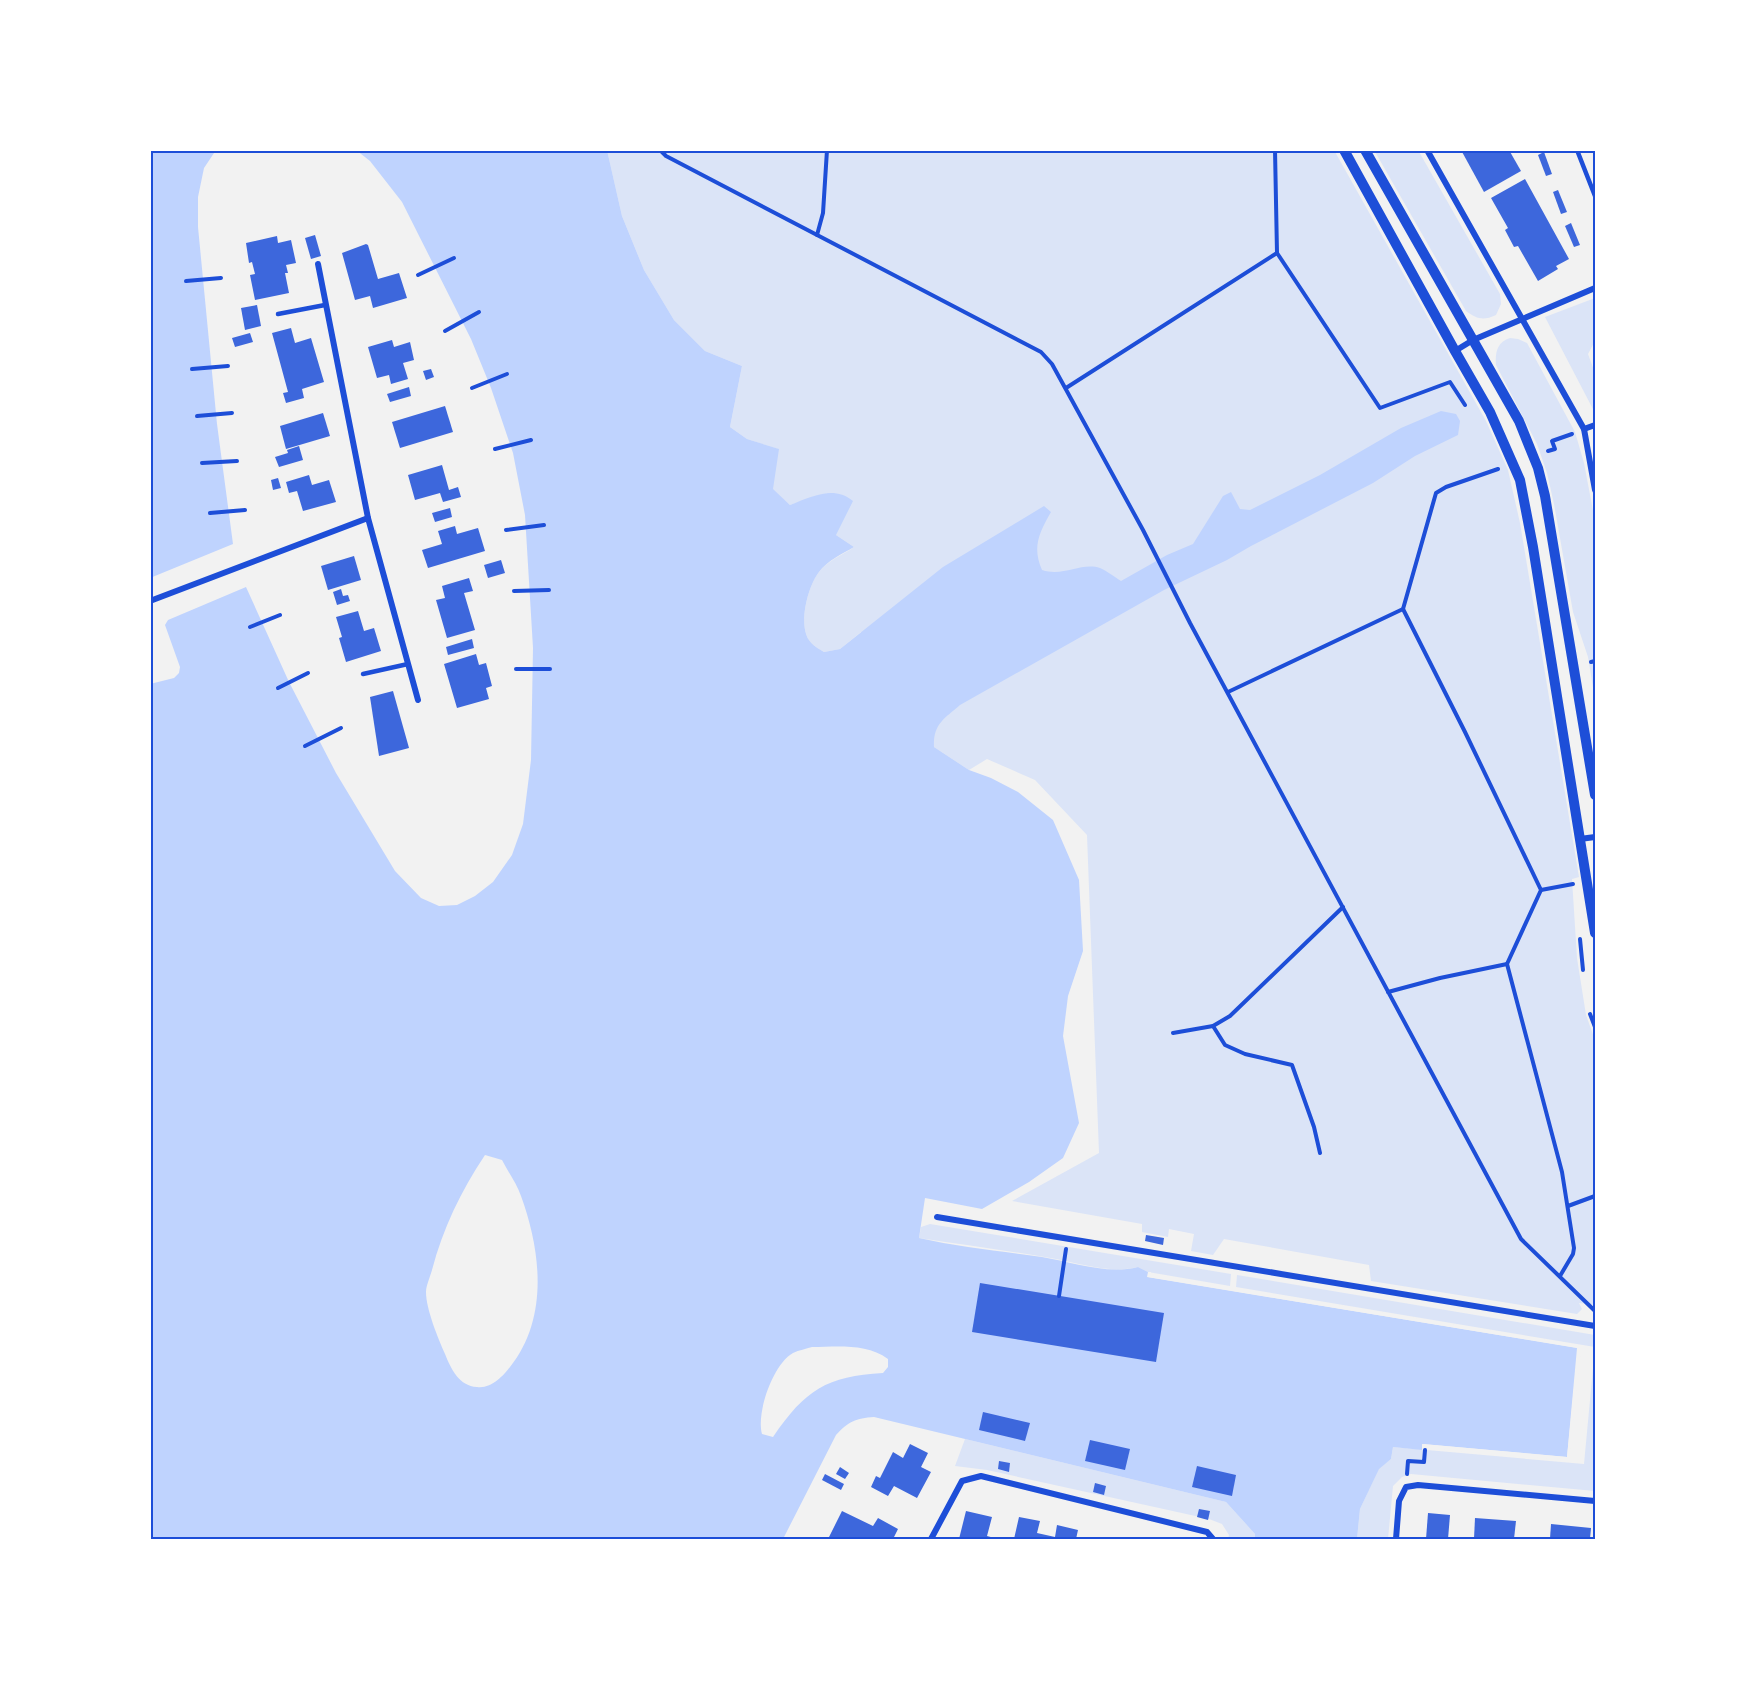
<svg xmlns="http://www.w3.org/2000/svg" width="1745" height="1689" font-family="'Golos Text',sans-serif">
<rect width="100%" height="100%" fill="#f2f2f2"/>
<g fill="#dbe4f7">
<path d="M607,150H1334L1486,421L1508,470L1520,523L1579,877L1572,879L1577,958L1586,1015L1595,1040V1305L1579,1303L1582,1309L1577,1314L1371,1281L1369,1265L1224,1239L1213,1255L1191,1251L1194,1234L1169,1229L1168,1237L1142,1232V1224L1012,1201L1099,1153L1087,835L1035,780L987,759L969,770L934,747L933,734L861,632L840,649L824,652C819,649 812,645 809,640C798,624 808,586 819,572C828,560 843,555 854,547L836,535L827,493L790,505L772,489L778,449L747,439L730,427L742,366L705,351L674,320L644,270L622,216Z"/>
<path d="M1374,150H1418L1500,294L1501,304L1496,315C1483,321 1477,319 1466,311Z"/>
<path d="M1595,298V341L1588,354L1595,373V413L1545,317Z"/>
<path d="M1510,338L1518,339L1527,343L1575,432L1584,463L1595,521V700L1588,657L1573,612L1554,504L1547,473L1537,444L1496,365C1495,353 1497,342 1510,338Z"/>
<path d="M930,1224L1231,1274L1230,1286L1148,1272L1138,1267C1111,1274 1082,1264 1056,1259C1011,1251 965,1245 919,1238L921,1227Z"/>
<path d="M1237,1275L1595,1335V1491L1411,1474L1402,1477L1393,1486L1388,1539H1357L1360,1509L1379,1468L1391,1459L1393,1447L1584,1464L1595,1347L1236,1287Z"/>
<path d="M965,1439L1226,1502L1255,1534V1539H1228L1229,1535L1222,1524L1209,1519L987,1470L955,1466Z"/>
</g>
<g fill="#bfd3fe" fill-rule="evenodd">
<path d="M150,150H216L204,168L198,197V227L217,424L233,544L150,578Z"/>
<path d="M356,150H607L622,216L644,270L674,320L705,351L742,366L730,427L747,439L779,449L773,489L790,505C812,497 833,485 853,501L836,535L854,547C842,554 827,561 819,572C808,586 798,624 809,640C812,645 819,649 824,652L840,649L943,567L1044,506L1051,512C1039,533 1032,547 1042,570C1064,577 1081,562 1100,568C1107,571 1115,577 1121,581L1167,555L1193,544L1223,496L1231,492L1240,509L1250,510L1320,475L1401,428L1441,411L1456,414L1460,421L1458,435L1415,456L1373,483L1251,546L1227,560L1164,590L960,705C944,719 933,724 934,747L969,770L991,778L1018,792L1053,820L1079,880L1083,951L1068,996L1063,1036L1079,1123L1063,1158L1029,1182L982,1209L925,1198L919,1238C959,1247 1001,1251 1042,1257C1072,1262 1107,1275 1138,1267L1148,1272V1277L1578,1348L1567,1457L1423,1444L1422,1450L1393,1447L1391,1459L1379,1469L1360,1509L1357,1539H1255V1534L1226,1502L874,1417C856,1418 848,1422 836,1435L783,1539H150V684L174,678L179,673L180,667L165,625L168,620L246,587L289,682L336,773L395,871L421,898L439,906L457,905L475,896L493,882L512,855L523,824L531,760L533,648L525,515L513,453L491,388L471,339L402,202L370,161ZM485,1155L502,1160C508,1172 517,1184 521,1196C541,1251 549,1318 510,1367C503,1376 491,1389 477,1387C459,1386 451,1369 445,1354C438,1338 426,1309 426,1292C426,1286 430,1277 432,1270C443,1228 461,1191 485,1155ZM812,1347C837,1347 866,1343 888,1359V1367L883,1373C827,1376 805,1390 773,1437L762,1434C756,1413 773,1364 793,1353C799,1350 806,1349 812,1347Z"/>
</g>
<path fill="#f2f2f2" d="M1148,1272H1151V1274L1578,1345L1581,1348L1570,1457L1567,1460L1425,1448V1450H1422V1444L1567,1457L1577,1348L1147,1277Z"/>
<g fill="#3d67dc">
<path d="M1461,150H1509L1521,171L1484,192Z"/>
<path d="M1544,152L1552,174L1546,176L1538,155Z"/>
<path d="M1525,179L1569,259L1556,266L1558,269L1538,281L1518,246L1514,247L1505,230L1508,228L1491,198Z"/>
<path d="M1558,190L1567,212L1561,214L1553,192Z"/>
<path d="M1571,223L1580,245L1574,247L1565,226Z"/>
<path d="M315,235L321,256L311,259L305,238Z"/>
<path d="M277,236L278,243L291,240L296,263L286,265L288,273H285L289,293L255,300L250,275L255,274L252,262L249,263L246,243Z"/>
<path d="M366,244L368,245L378,279L399,273L407,298L373,308L370,296L355,300L342,253Z"/>
<path d="M257,305L261,326L245,330L241,308Z"/>
<path d="M291,328L295,343L311,338L324,382L302,389L304,398L286,403L283,393L288,392L272,333Z"/>
<path d="M250,333L253,342L235,347L232,338Z"/>
<path d="M392,340L394,347L410,342L414,360L403,363L408,379L391,384L389,375L377,378L368,347Z"/>
<path d="M431,369L434,377L426,380L423,371Z"/>
<path d="M409,387L411,396L390,402L387,394Z"/>
<path d="M445,406L453,432L400,448L392,422Z"/>
<path d="M323,413L330,436L286,449L280,426Z"/>
<path d="M299,446L303,460L279,467L275,457L288,453L287,450Z"/>
<path d="M442,465L449,490L458,487L461,497L443,502L440,493L415,500L408,475Z"/>
<path d="M309,475L312,485L329,480L336,502L303,511L297,491L289,493L286,482Z"/>
<path d="M278,478L281,488L273,490L271,480Z"/>
<path d="M450,508L452,517L435,522L432,513Z"/>
<path d="M455,526L457,534L478,528L485,551L428,568L422,550L442,544L438,531Z"/>
<path d="M354,556L361,580L328,590L321,566Z"/>
<path d="M501,560L505,573L488,578L484,565Z"/>
<path d="M469,578L473,591L464,593L475,630L447,638L436,600L445,598L442,586Z"/>
<path d="M341,589L343,596L348,595L350,601L337,605L333,592Z"/>
<path d="M358,611L364,631L374,628L381,651L346,662L339,638L342,637L336,617Z"/>
<path d="M472,639L474,648L448,655L446,647Z"/>
<path d="M476,654L479,665L486,663L492,686L486,688L489,699L457,708L444,664Z"/>
<path d="M393,691L409,748L379,756L370,697Z"/>
<path d="M1146,1235L1164,1238L1163,1245L1145,1241Z"/>
<path d="M980,1283L1164,1313L1156,1362L972,1332Z"/>
<path d="M983,1412L1030,1423L1025,1441L979,1430Z"/>
<path d="M1090,1440L1130,1449L1125,1470L1085,1461Z"/>
<path d="M910,1444L928,1453L921,1467L931,1472L917,1498L894,1486L888,1496L871,1487L876,1476L880,1478L893,1452L903,1458Z"/>
<path d="M999,1461L1010,1463L1009,1472L998,1469Z"/>
<path d="M1197,1466L1236,1475L1232,1496L1192,1487Z"/>
<path d="M840,1467L849,1473L845,1479L836,1474Z"/>
<path d="M825,1474L844,1484L841,1490L822,1480Z"/>
<path d="M1095,1483L1106,1486L1104,1495L1093,1492Z"/>
<path d="M1199,1509L1210,1511L1208,1520L1197,1517Z"/>
<path d="M842,1511L873,1526L878,1518L898,1529L893,1539H833L829,1537Z"/>
<path d="M966,1511L992,1517L987,1536L998,1539H959Z"/>
<path d="M1428,1513L1450,1515L1448,1539H1426Z"/>
<path d="M1019,1517L1040,1521L1037,1533L1055,1537L1057,1525L1078,1530L1076,1539H1014Z"/>
<path d="M1475,1518L1516,1521L1514,1539H1474Z"/>
<path d="M1551,1524L1591,1528L1590,1539H1550Z"/>
</g>
<g fill="none" stroke-linecap="round" stroke-linejoin="round">
<g stroke="#1d4ed8" stroke-width="4">
<path d="M660,150L666,156L1041,352L1052,364L1143,530L1190,623L1521,1239L1595,1311"/>
<path d="M1275,150L1277,253"/>
<path d="M817,235L823,213L827,150"/>
<path d="M418,275L454,258"/>
<path d="M186,281L221,278"/>
<path d="M445,331L479,312"/>
<path d="M192,369L228,366"/>
<path d="M472,388L507,374"/>
<path d="M1066,388L1277,253L1380,408L1450,382L1465,405"/>
<path d="M197,416L232,413"/>
<path d="M495,449L531,440"/>
<path d="M1548,451L1555,449L1552,441L1572,434"/>
<path d="M202,463L237,461"/>
<path d="M210,513L245,510"/>
<path d="M506,530L544,525"/>
<path d="M514,591L549,590"/>
<path d="M1403,609L1465,732L1541,890L1507,964L1562,1172L1574,1248L1573,1254L1560,1276"/>
<path d="M250,627L280,615"/>
<path d="M1591,662L1595,661"/>
<path d="M516,669H550"/>
<path d="M278,688L308,673"/>
<path d="M1228,692L1403,609L1436,493L1446,487L1498,469"/>
<path d="M305,746L341,728"/>
<path d="M1541,890L1573,884"/>
<path d="M1580,939L1583,970"/>
<path d="M1388,992L1440,978L1507,964"/>
<path d="M1590,1014L1595,1027"/>
<path d="M1213,1026L1225,1045L1245,1054L1292,1065L1314,1127L1320,1153"/>
<path d="M1173,1033L1213,1026L1230,1016L1343,907"/>
<path d="M1568,1206L1595,1196"/>
<path d="M1059,1296L1066,1249"/>
<path d="M1407,1474L1408,1461L1424,1462L1425,1450"/>
</g>
<g stroke="#1d4ed8" stroke-width="4.5">
<path d="M1577,150L1595,196"/>
<path d="M278,314L325,305"/>
<path d="M363,674L408,664"/>
</g>
<g stroke="#1d4ed8" stroke-width="6">
<path d="M1427,150L1584,429L1595,490"/>
<path d="M318,264L368,518L418,700"/>
<path d="M1455,351L1473,340L1595,288"/>
<path d="M1584,429L1595,425"/>
<path d="M150,601L368,518"/>
<path d="M1580,839L1595,837"/>
<path d="M937,1217L1595,1326"/>
<path d="M931,1539L962,1481L981,1476L1207,1532L1213,1539"/>
<path d="M1396,1539L1399,1501L1406,1487L1418,1485L1595,1501"/>
</g>
<g stroke="#1d4ed8" stroke-width="10">
<path d="M1344,150L1455,351L1490,412L1520,480L1533,547L1595,933"/>
<path d="M1365,150L1519,421L1538,468L1545,496L1595,795"/>
</g>
</g>
<rect width="1745" height="1689" fill="none" stroke="#ffffff" stroke-width="303"/>
<rect x="152" y="152" width="1442" height="1386" fill="none" stroke="#1d4ed8" stroke-width="2"/>
</svg>
